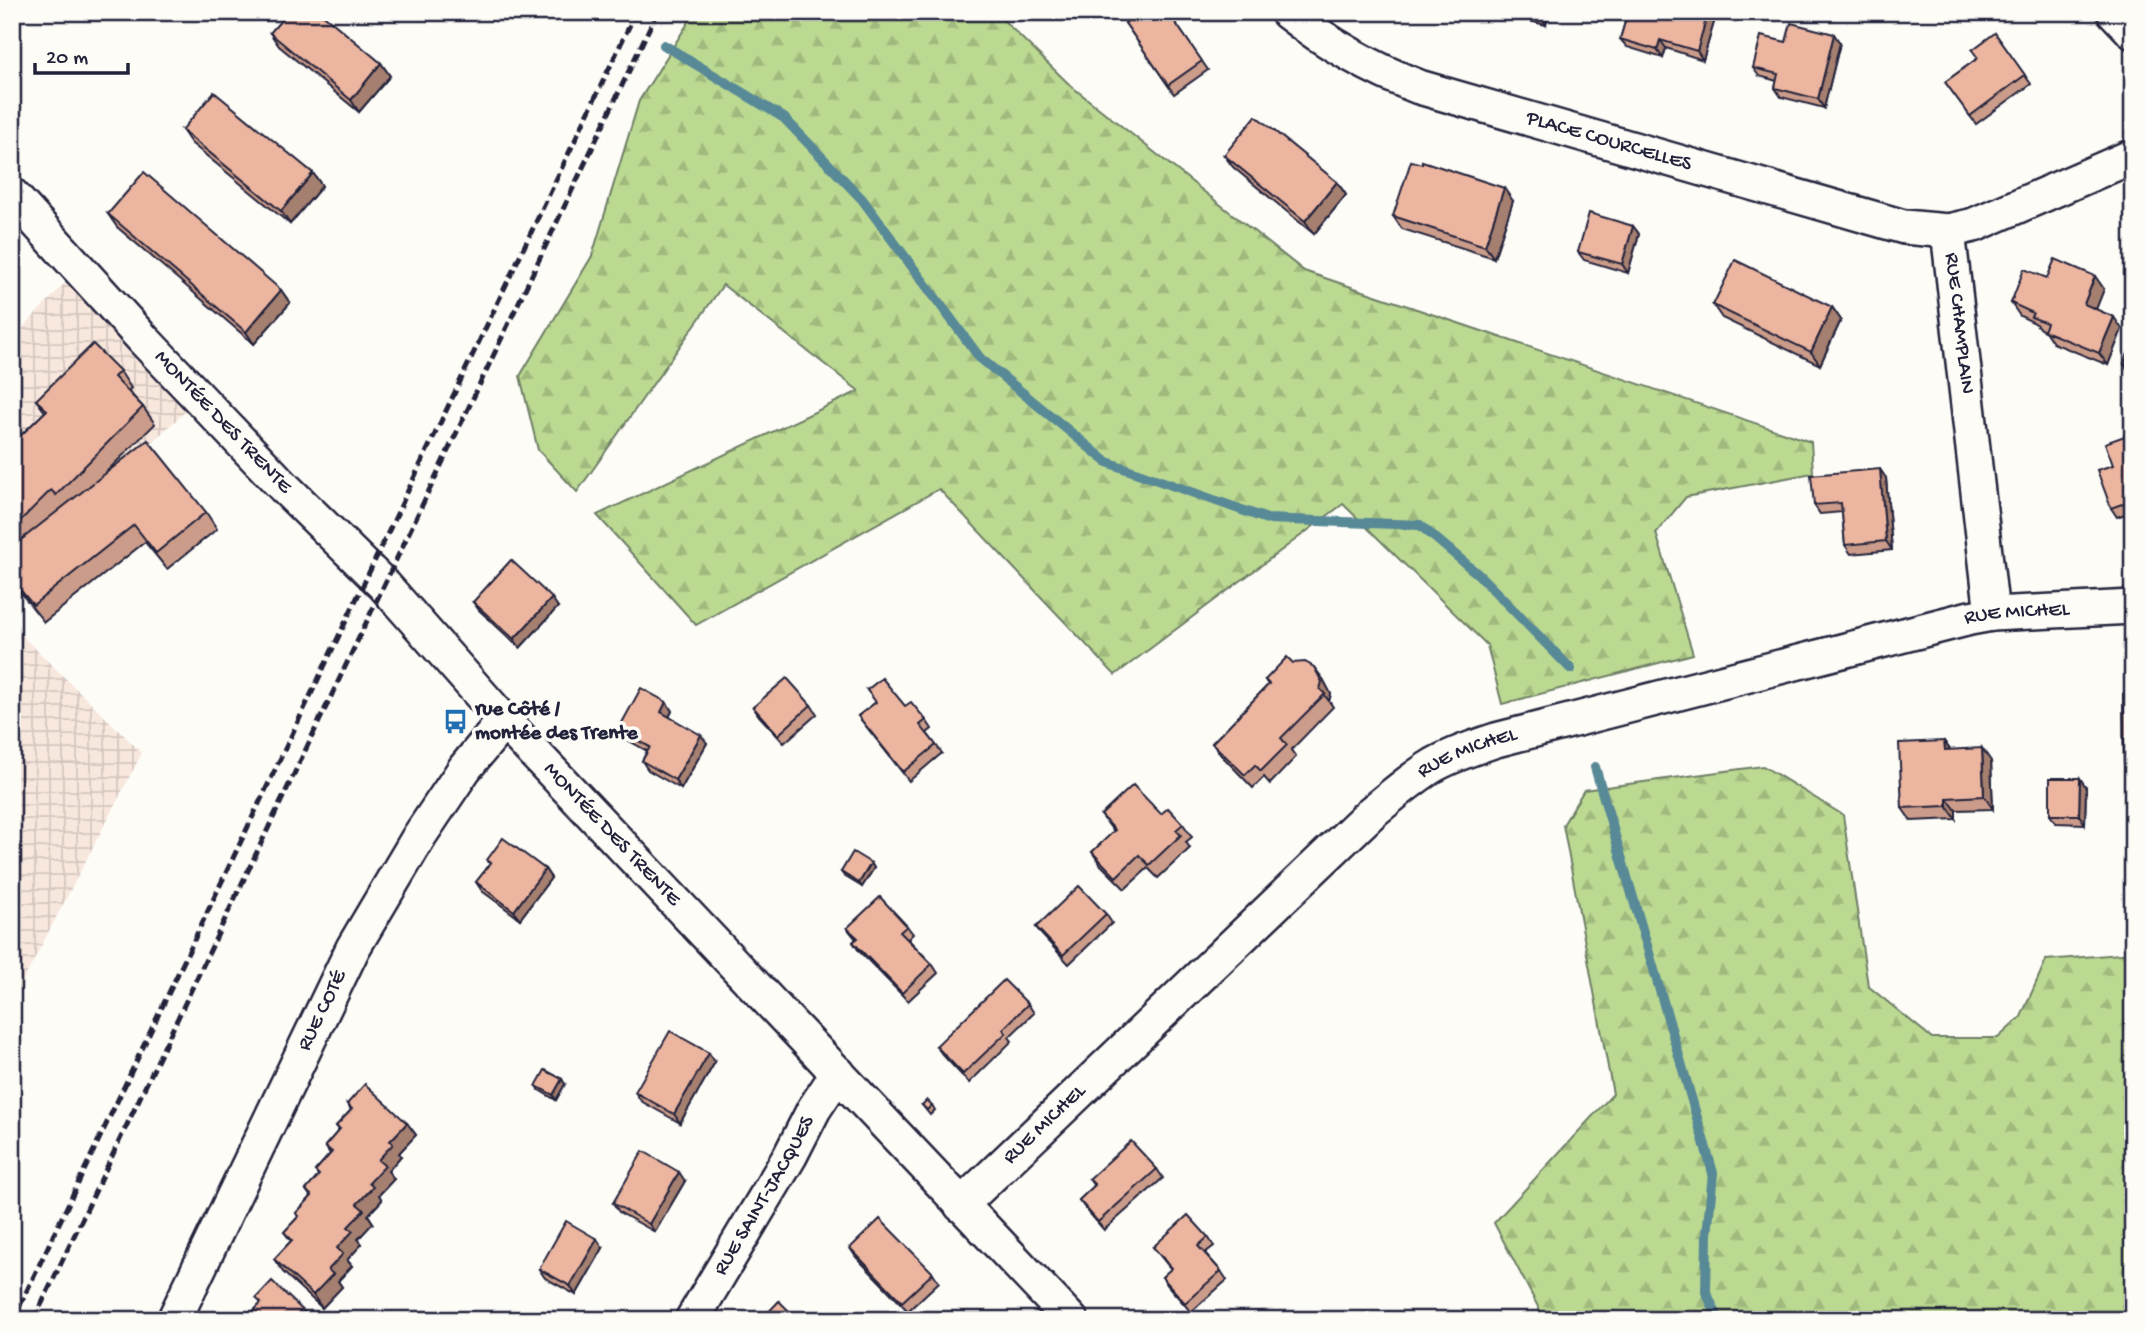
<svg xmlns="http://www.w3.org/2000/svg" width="2145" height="1332" font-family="'Gochi Hand',sans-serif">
<defs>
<pattern id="industrial-grid" width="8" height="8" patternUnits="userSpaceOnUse" patternTransform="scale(1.75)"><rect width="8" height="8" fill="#f8e7dd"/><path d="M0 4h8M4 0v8" fill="none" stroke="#d4c6bf"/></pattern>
<pattern id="forest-firs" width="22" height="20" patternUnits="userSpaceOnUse" patternTransform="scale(1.75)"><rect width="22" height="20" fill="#bbd991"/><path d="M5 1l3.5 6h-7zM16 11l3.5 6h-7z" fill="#a0ba7e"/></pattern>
</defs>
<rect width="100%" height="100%" fill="#fdfcf7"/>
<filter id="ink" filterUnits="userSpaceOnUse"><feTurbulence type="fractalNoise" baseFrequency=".0143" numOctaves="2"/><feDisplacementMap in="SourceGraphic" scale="14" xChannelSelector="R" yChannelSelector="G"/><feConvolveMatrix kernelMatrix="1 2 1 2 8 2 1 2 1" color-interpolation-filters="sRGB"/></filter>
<g filter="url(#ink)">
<g fill="url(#industrial-grid)">
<path d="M66,282L187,410L12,570V339Z"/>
<path d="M12,626L142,753L12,1002Z"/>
</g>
<g fill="url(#forest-firs)" stroke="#6e7e66" stroke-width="2">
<path d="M695,12H995L1071,86L1304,271L1811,442L1813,473L1686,497L1656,533L1693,654L1502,704L1487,645L1343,504L1115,675L939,489L696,625L597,515L859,391L723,285L577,492L538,450L520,376L592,256L639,101Z"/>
<path d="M1763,766L1843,815L1868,986L1932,1038H1998L2021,1017L2046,960L2133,953V1320H1545L1494,1223L1613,1094L1563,825L1584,790Z"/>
</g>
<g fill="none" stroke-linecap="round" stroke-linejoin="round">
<g stroke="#598997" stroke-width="10">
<path d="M610,12V13"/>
<path d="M664,45L784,118L862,199L980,358L1107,462L1267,519L1420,525L1479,575L1571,669"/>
<path d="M1595,767L1713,1173L1707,1235L1706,1292L1719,1320"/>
</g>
<defs>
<g id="street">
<path id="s1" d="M1287,12C1328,44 1370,68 1419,87L1904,227L1948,231L1974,225L2133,156"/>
<path d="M2114,12L2133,32"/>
<path id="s2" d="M12,195L143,339L285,488L384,585L504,721L1071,1320"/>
<path id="s3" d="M1948,231L1992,614"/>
<path id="s4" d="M961,1205L1372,812C1392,796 1412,778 1434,765C1454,754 1475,747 1496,740L1970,618L1992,614L2133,607"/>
<path id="s5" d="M174,1320L353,948L420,835L465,768L504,721"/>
<path id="s6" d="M692,1320L790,1156L814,1109L838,1073"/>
</g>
</defs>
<use href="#street" stroke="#22223b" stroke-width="38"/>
<use href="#street" stroke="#fdfcf7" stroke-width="33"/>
<g stroke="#22223b" stroke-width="5" stroke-dasharray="10 5" stroke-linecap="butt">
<path d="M13,1320L636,12"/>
<path d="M34,1320L657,12"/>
</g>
</g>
<g fill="#cb9c8a" stroke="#22223b" stroke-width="2">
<path d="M1168,12L1208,70L1174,94L1125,23Z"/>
<path d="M1490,12H1549L1546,25Z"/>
<path d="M1628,12H1717L1703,60L1666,48L1663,58L1627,47L1620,39Z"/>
<path d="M270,33L381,63L390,76L359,112L279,46Z"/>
<path d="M1995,33L2031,84L1976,124L1945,82L1978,58Z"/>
<path d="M1786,42L1840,43L1824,108L1781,97L1775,88L1777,81L1759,76L1753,68Z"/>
<path d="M182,130L313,173L322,186L290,224L191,143Z"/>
<path d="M1224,155L1337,182L1346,195L1314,234L1233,167Z"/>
<path d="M1513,201L1494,258L1402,229L1393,216Z"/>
<path d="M108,214L281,290L290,303L254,344L117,227Z"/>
<path d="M1633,226L1639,234L1628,273L1584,260L1578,252Z"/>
<path d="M2047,278L2104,289L2096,309L2122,329L2108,365L2053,343L2045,331L2040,329L2035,323L2020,316L2011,303Z"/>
<path d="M1713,305L1832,307L1841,320L1820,365L1722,318Z"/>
<path d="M2133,342V371L2127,369L2124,364Z"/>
<path d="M120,371L131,388L128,391L143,407L155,424L103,475L206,512L217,529L167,569L145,542L44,622L12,582V444L45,412L36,400Z"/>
<path d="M2133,433V511L2117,517L2111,508L2113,465Z"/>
<path d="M1886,478L1892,550L1851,554L1845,545L1842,512L1820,514L1814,505Z"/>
<path d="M473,602L558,607L520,648L479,610Z"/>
<path d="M1323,679L1331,694L1329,701L1333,707L1291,750L1296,757L1270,784L1264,777L1253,788L1221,755L1212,743L1268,685L1265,680Z"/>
<path d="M2133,688V771H2130L2124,762Z"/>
<path d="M867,690L905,706L926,720L932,729L927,733L942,753L909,781L858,716L876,702Z"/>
<path d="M666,702L672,711L669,717L707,743L681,789L648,770L642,761L647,751L624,738L618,730Z"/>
<path d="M811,705L817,714L784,743L759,716L753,707Z"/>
<path d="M1944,741L1950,750L1991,761L1993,809L1956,810V819L1911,821L1902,808Z"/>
<path d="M2086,787L2085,824L2056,823L2050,815Z"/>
<path d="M1161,814L1183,824L1192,837L1186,842L1190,848L1158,878L1148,868L1125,889L1101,865L1092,852L1114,832L1101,815Z"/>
<path d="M487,860L545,869L551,878L520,919L482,891L476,882L490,864Z"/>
<path d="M871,863L874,868L862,887L844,876L841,872Z"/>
<path d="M1106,914L1112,923L1069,964L1042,935L1036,927Z"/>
<path d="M907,926L913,934L908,939L932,964L938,973L908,1001L859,951L853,942L856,939L847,928Z"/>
<path d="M1028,1004L1034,1013L1009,1037L1012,1041L969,1083L942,1054L936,1046Z"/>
<path d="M715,1062L680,1123L641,1101L635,1092Z"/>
<path d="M565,1084L556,1100L539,1090L536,1086Z"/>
<path d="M347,1104L407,1123L416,1135L399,1153L401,1156L388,1171L394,1179L379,1195L382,1200L368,1215L373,1223L358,1239L362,1244L347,1260L352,1266L338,1281L342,1287L322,1308L283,1272L274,1259L291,1241L284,1232L298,1217L296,1213L311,1197L306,1190L319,1176L315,1171L330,1154L325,1146L339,1130L336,1126L351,1110Z"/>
<path d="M922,1105H932L935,1110L930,1115Z"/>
<path d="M1157,1169L1163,1178L1104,1230L1085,1208L1079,1200L1094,1186L1089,1179Z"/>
<path d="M685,1181L655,1232L619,1212L613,1203Z"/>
<path d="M1208,1237L1214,1246L1205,1253L1221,1271L1227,1280L1191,1312L1168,1286L1162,1277L1171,1269L1153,1247Z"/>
<path d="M603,1248L576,1295L545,1278L539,1269Z"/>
<path d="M850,1248L933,1273L939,1282L908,1311L856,1257Z"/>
</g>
<g fill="#a57f70" stroke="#22223b" stroke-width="2">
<path d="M1541,12H1549L1546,25L1540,16Z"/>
<path d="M1708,12H1717L1703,60L1697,51Z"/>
<path d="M1834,34L1840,43L1824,108L1818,99Z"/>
<path d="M1660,40L1666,48L1663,58L1657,50Z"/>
<path d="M381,63L390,76L359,112L351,100Z"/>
<path d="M313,173L322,186L290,224L281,211Z"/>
<path d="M1337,182L1346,195L1314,234L1305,221Z"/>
<path d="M1504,188L1513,201L1494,258L1485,246Z"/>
<path d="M1633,226L1639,234L1628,273L1622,264Z"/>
<path d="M2095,276L2104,289L2093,317L2084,304Z"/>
<path d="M281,290L290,303L254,344L246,332Z"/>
<path d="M1832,307L1841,320L1820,365L1811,352Z"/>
<path d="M2114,317L2122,329L2108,365L2099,353Z"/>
<path d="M1880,469L1886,478L1892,550L1886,541Z"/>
<path d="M552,598L558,607L520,648L514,639Z"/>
<path d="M1314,667L1323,679L1331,694L1329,701L1320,689Z"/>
<path d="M666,702L672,711L667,721L661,712Z"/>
<path d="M701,735L707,743L681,789L675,780Z"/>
<path d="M1944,741L1953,754L1945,750Z"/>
<path d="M1982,748L1991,761L1993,809L1984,796Z"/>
<path d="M2080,778L2086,787L2085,824L2079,815Z"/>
<path d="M1947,798L1956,810V819L1947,806Z"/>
<path d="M871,863L874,868L862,887L859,883Z"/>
<path d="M545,869L551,878L520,919L514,911Z"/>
<path d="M709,1053L715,1062L680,1123L674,1114Z"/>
<path d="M562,1079L565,1084L556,1100L553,1095Z"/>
<path d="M407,1123L416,1135L399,1153L401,1156L388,1171L394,1179L379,1195L382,1200L368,1215L373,1223L358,1239L362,1244L347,1260L352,1266L338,1281L342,1287L322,1308L313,1295L328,1270L337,1248L348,1227L357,1204L369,1183L378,1160L390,1141Z"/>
<path d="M679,1172L685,1181L655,1232L649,1224Z"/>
<path d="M597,1239L603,1248L576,1295L570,1286Z"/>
</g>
<g fill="#ecb5a0" stroke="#22223b" stroke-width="2">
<path d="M288,12H320L381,63L351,100L270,33Z"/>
<path d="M1141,12H1168L1202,61L1168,85L1125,23Z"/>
<path d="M1524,12H1541L1540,16Z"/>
<path d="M1628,12H1708L1697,51L1660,40L1657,50L1620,39Z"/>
<path d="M1791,23L1834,34L1818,99L1775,88L1778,74L1753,68L1761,36L1786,42Z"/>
<path d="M1995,33L2025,75L1970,116L1945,82L1978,58L1972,50Z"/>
<path d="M214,92L313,173L281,211L182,130Z"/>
<path d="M1256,116L1337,182L1305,221L1224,155Z"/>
<path d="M1411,161L1422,164V161L1504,188L1485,246L1393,216Z"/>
<path d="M144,172L281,290L246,332L108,214Z"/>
<path d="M1589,213L1633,226L1622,264L1578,252Z"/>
<path d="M2055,259L2095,276L2084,304L2114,317L2099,353L2044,331L2047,323L2031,317L2033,313L2011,303L2024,269L2047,278Z"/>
<path d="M1735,260L1832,307L1811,352L1713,305Z"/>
<path d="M2133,342V368L2124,364Z"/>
<path d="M93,344L120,371L114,377L143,407L56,495L51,490L12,529V444L47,410L36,400Z"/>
<path d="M2133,433V500L2111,508L2097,470L2113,465L2105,443Z"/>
<path d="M148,440L206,512L156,553L134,525L33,605L12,580V547Z"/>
<path d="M1880,469L1886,541L1845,545L1841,503L1814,505L1811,475Z"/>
<path d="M511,560L552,598L514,639L473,602Z"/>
<path d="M1287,657L1293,663L1305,662L1314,667L1322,682L1320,689L1325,694L1281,738L1287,745L1261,771L1255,765L1245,775L1212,743L1269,684L1265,680Z"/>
<path d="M787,678L811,705L778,735L753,707Z"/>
<path d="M882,678L905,706L911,702L926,720L920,725L936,745L903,772L858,716L876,702L867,690Z"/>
<path d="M641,688L666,702L661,712L701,735L675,780L642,761L650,747L618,730Z"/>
<path d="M2129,688H2133V762H2124L2123,694Z"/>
<path d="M1944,741L1945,750L1982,748L1984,796L1947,798V806L1902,808L1899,743Z"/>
<path d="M2050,778H2080L2079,815H2050Z"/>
<path d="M1133,785L1161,814L1168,808L1183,824L1176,830L1181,835L1149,865L1139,855L1116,877L1092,852L1115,830L1101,815Z"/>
<path d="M503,838L545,869L514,911L476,882L491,863L487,860Z"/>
<path d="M853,852L871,863L859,883L841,872Z"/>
<path d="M1079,886L1106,914L1063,955L1036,927Z"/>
<path d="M880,897L907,926L900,932L932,964L902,993L853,942L858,938L847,928Z"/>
<path d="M1004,980L1028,1004L1003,1029L1006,1033L963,1074L936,1046Z"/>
<path d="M670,1031L709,1053L674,1114L635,1092Z"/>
<path d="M545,1070L562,1079L553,1095L536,1086Z"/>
<path d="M365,1084L407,1123L390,1141L393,1144L378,1160L385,1166L369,1183L373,1187L357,1204L364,1210L348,1227L353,1231L337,1248L343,1254L328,1270L333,1274L313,1295L274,1259L292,1240L284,1232L299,1216L296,1213L312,1196L306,1190L319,1175L315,1171L332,1152L325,1146L340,1129L336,1126L352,1109L347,1104Z"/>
<path d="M927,1100L932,1105L927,1110L922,1105Z"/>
<path d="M1131,1141L1157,1169L1098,1222L1079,1200L1095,1185L1089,1179Z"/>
<path d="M643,1151L679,1172L649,1224L613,1203Z"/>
<path d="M1188,1215L1208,1237L1198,1246L1221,1271L1185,1303L1162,1277L1172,1268L1153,1247Z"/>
<path d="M880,1219L933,1273L902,1302L850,1248Z"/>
<path d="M566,1221L597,1239L570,1286L539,1269Z"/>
<path d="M272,1281L313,1320H245L261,1303L256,1298Z"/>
<path d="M779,1301L798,1320H761Z"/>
</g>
</g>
<defs>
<symbol id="bus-bare" viewBox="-9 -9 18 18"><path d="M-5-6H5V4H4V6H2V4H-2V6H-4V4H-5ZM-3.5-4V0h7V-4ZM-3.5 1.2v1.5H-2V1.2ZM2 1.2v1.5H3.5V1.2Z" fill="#1f6fb2" stroke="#fdfcf7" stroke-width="2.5" paint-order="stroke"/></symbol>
</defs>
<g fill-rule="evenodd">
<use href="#bus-bare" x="438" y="704" width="35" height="35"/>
</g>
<g text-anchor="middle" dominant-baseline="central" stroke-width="7" stroke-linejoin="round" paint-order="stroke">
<g font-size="21" fill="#22223b" stroke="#fdfcf7">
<text stroke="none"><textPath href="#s1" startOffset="350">PLACE COURCELLES</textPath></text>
<text stroke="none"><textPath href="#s3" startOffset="93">RUE CHAMPLAIN</textPath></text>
<text stroke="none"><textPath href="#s2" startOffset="310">MONTÉE DES TRENTE</textPath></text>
<text stroke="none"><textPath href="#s4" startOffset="1250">RUE MICHEL</textPath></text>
<text stroke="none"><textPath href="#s4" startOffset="682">RUE MICHEL</textPath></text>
<text stroke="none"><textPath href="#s2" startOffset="877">MONTÉE DES TRENTE</textPath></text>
<text stroke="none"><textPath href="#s5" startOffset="343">RUE COTÉ</textPath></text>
<text stroke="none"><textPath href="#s4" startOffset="116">RUE MICHEL</textPath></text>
<text stroke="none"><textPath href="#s6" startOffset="144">RUE SAINT-JACQUES</textPath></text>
</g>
<g font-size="21" font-weight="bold" fill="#22223b" stroke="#fdfcf7" text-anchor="start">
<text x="475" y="710">rue Côté /<tspan x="475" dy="24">montée des Trente</tspan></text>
</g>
</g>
<rect width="2145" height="1332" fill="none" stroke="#fdfcf7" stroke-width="42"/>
<rect x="21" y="21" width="2103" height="1290" fill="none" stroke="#22223b" stroke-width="2.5" filter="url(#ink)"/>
<path d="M35 63v10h93v-10" fill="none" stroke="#22223b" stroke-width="3.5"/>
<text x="46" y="63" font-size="21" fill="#22223b" stroke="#fdfcf7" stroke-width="5" paint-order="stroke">20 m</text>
</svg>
